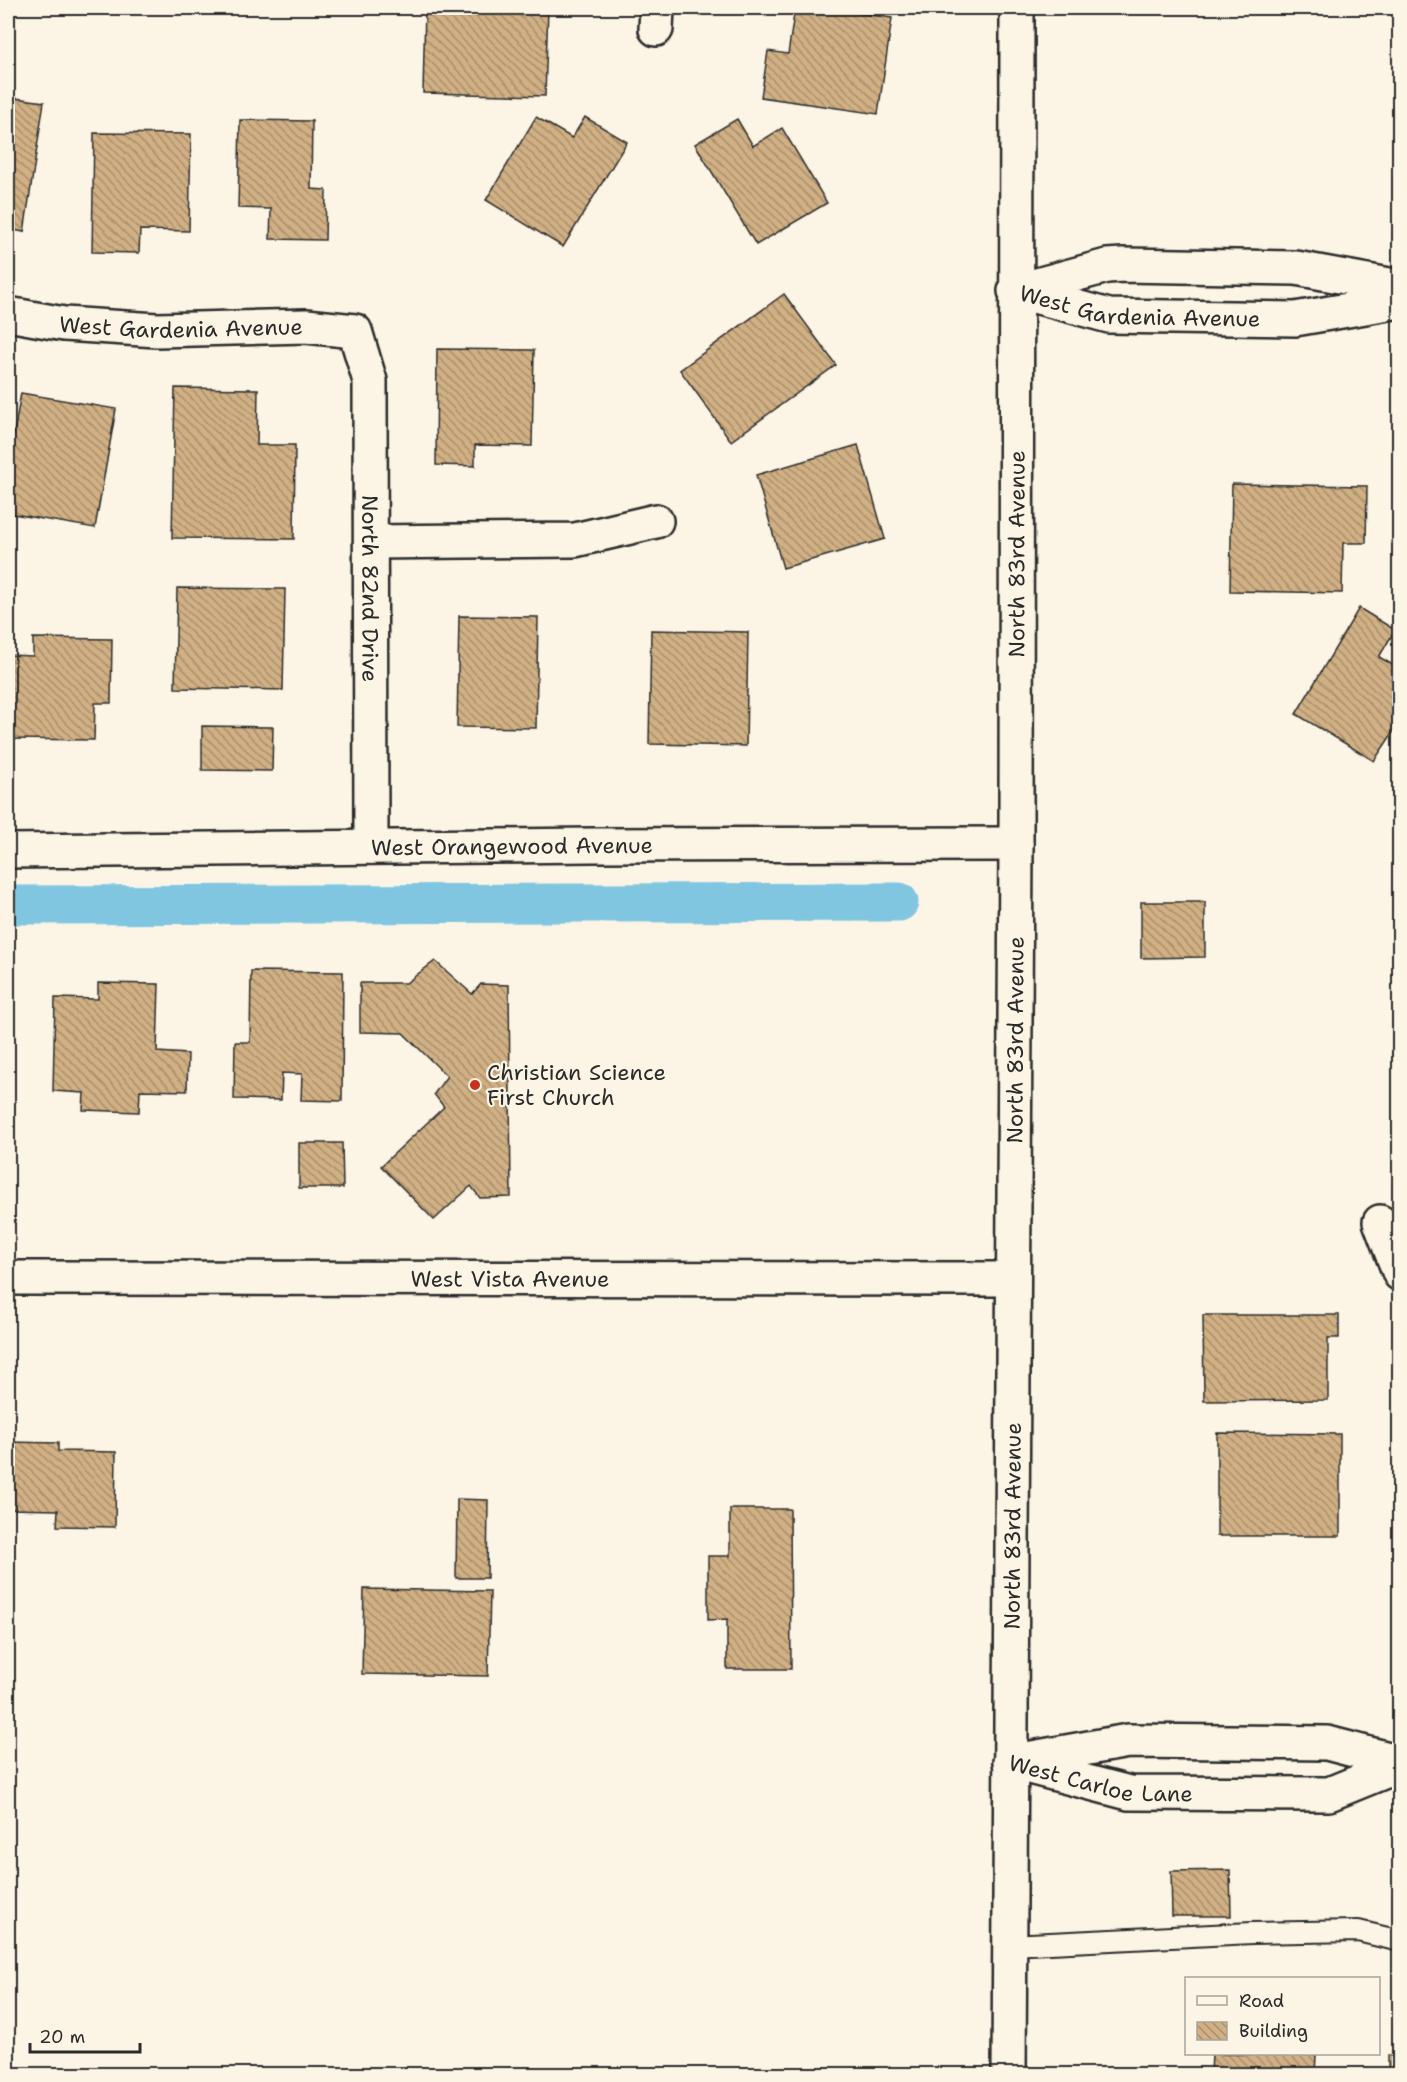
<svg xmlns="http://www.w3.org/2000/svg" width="1407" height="2082" font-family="'Shantell Sans',sans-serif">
<defs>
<pattern id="building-back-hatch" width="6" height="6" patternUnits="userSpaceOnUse" patternTransform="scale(1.5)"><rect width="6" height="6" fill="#d0b084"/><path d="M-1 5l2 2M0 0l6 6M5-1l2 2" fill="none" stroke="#a98f6c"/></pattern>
</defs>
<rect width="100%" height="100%" fill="#fcf5e5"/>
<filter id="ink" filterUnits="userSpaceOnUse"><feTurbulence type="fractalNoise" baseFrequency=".0167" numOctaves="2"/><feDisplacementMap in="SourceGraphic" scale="12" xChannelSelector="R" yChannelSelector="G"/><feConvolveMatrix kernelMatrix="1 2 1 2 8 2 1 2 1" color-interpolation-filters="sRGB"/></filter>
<g filter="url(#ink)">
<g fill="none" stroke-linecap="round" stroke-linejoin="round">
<path stroke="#80c6e1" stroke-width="39" d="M8,905L899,902"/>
</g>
<g fill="url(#building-back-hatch)" stroke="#2b2b2b" stroke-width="1.5">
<path d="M425,8H548L545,96L423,93Z"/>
<path d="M795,8H819L892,18L878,114L761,97L768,51L788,54Z"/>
<path d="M8,97L44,102L24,232L8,229Z"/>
<path d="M536,117L572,138L585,117L627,142L563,247L486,200Z"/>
<path d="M737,119L753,146L782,128L827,203L756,245L695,144Z"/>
<path d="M240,120L312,121L311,189L326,190L325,240L270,239L271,209L238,208Z"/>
<path d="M94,133L191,134L189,231L140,230L139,253L92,252Z"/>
<path d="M784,294L836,365L731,441L680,370Z"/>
<path d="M437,349L534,350L532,446L475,445V466L436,465Z"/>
<path d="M175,388L258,389L257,445H295L294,539L172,538Z"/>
<path d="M21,393L116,409L95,528L8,513V467Z"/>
<path d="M858,445L885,539L783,568L756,475Z"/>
<path d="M1232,484L1367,486L1366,543H1343L1342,593L1230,591Z"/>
<path d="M177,588L285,589L283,690L175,688Z"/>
<path d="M1359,608L1395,630L1379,657L1400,669V722L1374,761L1296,714Z"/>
<path d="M459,616L538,617L536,728L457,727Z"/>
<path d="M651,630L748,632L746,746L649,744Z"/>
<path d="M33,638L112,639L111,703H95L94,740L8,739V655L33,656Z"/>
<path d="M202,726L273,727L272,771L202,770Z"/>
<path d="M1141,902H1205V957L1141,958Z"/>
<path d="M435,961L472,994L481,984L509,985L511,1197L480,1198L471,1186L434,1220L381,1166L444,1107L434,1094L447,1076L403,1033L360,1032V983H406Z"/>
<path d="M251,971L343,972L342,1101L301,1100L302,1074L282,1073L281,1100L234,1099L235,1042H250Z"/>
<path d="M98,983L159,984L157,1052L188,1054L187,1091L140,1090L139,1112L83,1110L84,1093L53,1091L55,998L98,999Z"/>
<path d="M299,1143H342L343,1188H299Z"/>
<path d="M1203,1315H1339V1338H1328V1400L1204,1401Z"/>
<path d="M1217,1433L1340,1434V1536H1217Z"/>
<path d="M8,1442L58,1443V1451L116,1452L115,1527L57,1526L58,1510L8,1509Z"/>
<path d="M457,1499L488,1500L487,1578H456Z"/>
<path d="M730,1509H790L791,1669H727V1619L708,1620V1556H730Z"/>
<path d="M364,1589L490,1591L488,1676L362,1674Z"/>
<path d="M1230,1870L1231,1916H1172L1171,1871Z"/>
<path d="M1212,2054L1316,2055L1315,2074H1211Z"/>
<path d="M1388,2055L1400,2056V2074H1388Z"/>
</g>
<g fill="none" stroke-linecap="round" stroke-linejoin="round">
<defs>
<path id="service" d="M1010,1945L1252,1933L1358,1931L1400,1941"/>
<g id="minor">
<path d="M656,29L657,8"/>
<path d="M1015,291L1107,266L1123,265L1296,268L1400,287"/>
<path id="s1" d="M1016,291L1109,316L1295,319L1400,301"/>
<path id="s2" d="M8,314L64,324L157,330L306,326L355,331L370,381L371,847"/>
<path d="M372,542L575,540L656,521"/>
<path d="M1380,1222L1400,1274"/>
<path id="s3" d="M8,1278L1012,1279"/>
<path d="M1021,1760L1128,1741L1327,1743L1400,1762"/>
<path id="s4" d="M1010,1762L1129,1793L1329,1794L1400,1765"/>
</g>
<g id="tertiary">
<path id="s5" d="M8,851L592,845L1016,844"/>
</g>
<g id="secondary">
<path id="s6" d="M1009,2074L1016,844L1017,8"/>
</g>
</defs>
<use href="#service" stroke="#2b2b2b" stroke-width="24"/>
<use href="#minor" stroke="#2b2b2b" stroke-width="38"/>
<use href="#tertiary" stroke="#2b2b2b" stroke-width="38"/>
<use href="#secondary" stroke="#2b2b2b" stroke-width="38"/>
<use href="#service" stroke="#fcf5e5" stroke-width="20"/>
<use href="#minor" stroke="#fcf5e5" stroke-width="33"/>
<use href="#tertiary" stroke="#fcf5e5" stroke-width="33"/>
<use href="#secondary" stroke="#fcf5e5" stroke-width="33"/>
</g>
</g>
<circle fill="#c8321e" stroke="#fcf5e5" stroke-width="2" cx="475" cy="1085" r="6"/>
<g text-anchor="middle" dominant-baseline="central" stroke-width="4.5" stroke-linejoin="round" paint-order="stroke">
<g font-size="22" fill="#2b2b2b" stroke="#fcf5e5">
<text stroke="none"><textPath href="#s1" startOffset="126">West Gardenia Avenue</textPath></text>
<text stroke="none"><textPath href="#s2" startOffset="174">West Gardenia Avenue</textPath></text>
<text stroke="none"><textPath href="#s6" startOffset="1520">North 83rd Avenue</textPath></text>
<text stroke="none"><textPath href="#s2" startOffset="608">North 82nd Drive</textPath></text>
<text stroke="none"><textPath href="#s5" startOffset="504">West Orangewood Avenue</textPath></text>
<text stroke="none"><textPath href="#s6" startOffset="1034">North 83rd Avenue</textPath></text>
<text stroke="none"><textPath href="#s3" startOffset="502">West Vista Avenue</textPath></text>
<text stroke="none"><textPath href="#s6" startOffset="548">North 83rd Avenue</textPath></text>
<text stroke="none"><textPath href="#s4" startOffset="93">West Carloe Lane</textPath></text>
</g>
<g font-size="22" fill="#2b2b2b" stroke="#fcf5e5" text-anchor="start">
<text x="487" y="1072">Christian Science<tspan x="487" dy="25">First Church</tspan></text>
</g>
</g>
<rect width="1407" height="2082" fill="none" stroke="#fcf5e5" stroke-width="30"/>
<rect x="15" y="15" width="1377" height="2052" fill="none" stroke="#2b2b2b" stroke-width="2" filter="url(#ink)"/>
<rect x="1185" y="1977" width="195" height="78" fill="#fcf5e5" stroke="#a8a49b" stroke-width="1.5"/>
<rect x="1197" y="1996" width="30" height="9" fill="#fcf5e5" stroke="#a8a49b" stroke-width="1.5"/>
<text x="1239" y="2007" font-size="18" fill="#2b2b2b">Road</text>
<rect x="1197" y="2022" width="30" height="18" fill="url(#building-back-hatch)" stroke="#a8a49b" stroke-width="1.5"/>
<text x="1239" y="2037" font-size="18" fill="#2b2b2b">Building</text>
<path d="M30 2043v9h110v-9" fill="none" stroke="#2b2b2b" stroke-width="3"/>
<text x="39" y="2043" font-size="18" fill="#2b2b2b" stroke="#fcf5e5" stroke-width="4.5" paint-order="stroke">20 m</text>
</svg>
